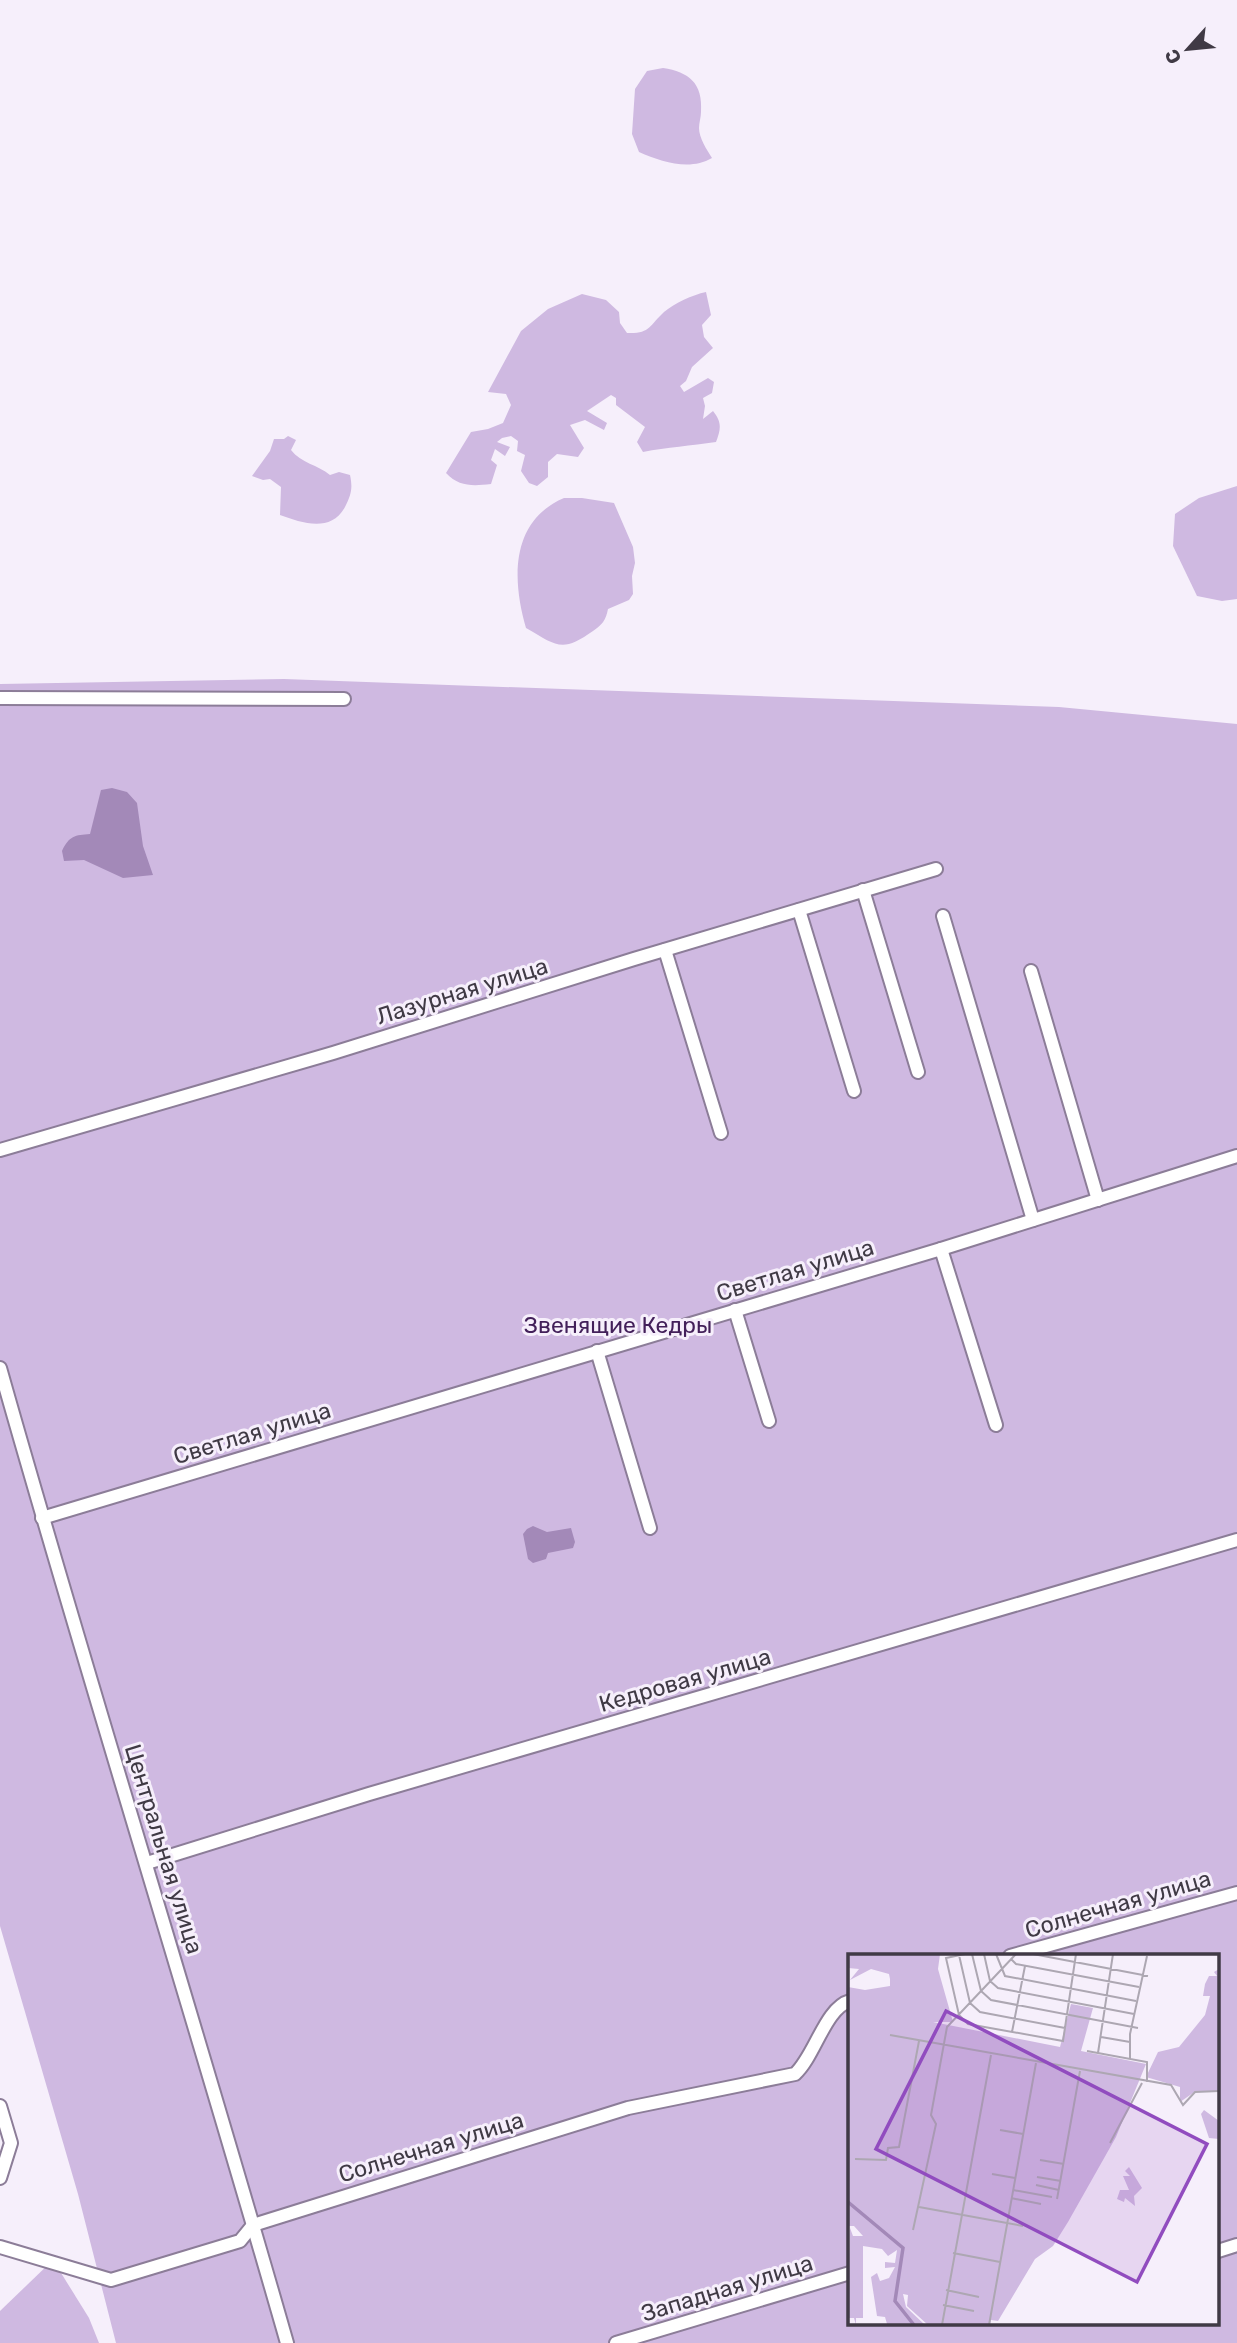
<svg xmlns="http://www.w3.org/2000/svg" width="1237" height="2343" font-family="Rubik,sans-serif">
<rect width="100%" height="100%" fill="#f6effb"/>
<g fill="#cfb9e1" fill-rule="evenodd">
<path d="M663,68C689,72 703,83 701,112C701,117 699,123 699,128C699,138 707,150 712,158C690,171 662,162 639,152L632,134L635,89L647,71Z"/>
<path d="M706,292L711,315L702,325L704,337L713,348L692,367L686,381L680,386L684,392L708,378L714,382L712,393L703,398L705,406L703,419L713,411C722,422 721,429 716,442C691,446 667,447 643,452L637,442L645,427L616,405V398L611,395L587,411L607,423L604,430L585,420L570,425L584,448L578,457L557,454L548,462V477L537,486L529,483L521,471L525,455L517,451L518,441L511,436L502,438L497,442L510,447L505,456L495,449L491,460L497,465L491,484C473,486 459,487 446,473L471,432L488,429L503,423L511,405L506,394L488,392L521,331L548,309L582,294L606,300L619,312L620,323L627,333C650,334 649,326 664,312C675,303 692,295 706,292Z"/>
<path d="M288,436L296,440L291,450C301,463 318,465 330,475L339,472L350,475C353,489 351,495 345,507C331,533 302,523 280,515L281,487L270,479L263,480L252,476L270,451L274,439H284Z"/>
<path d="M1237,486V599L1222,601L1197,596L1173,546L1175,514L1199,498Z"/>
<path d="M564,498H582L614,503L633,547L635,563L632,576L633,594L629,600L608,609C606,620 602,625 593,631C562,653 557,646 526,628C512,580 510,521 564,498Z"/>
<path d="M284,679L1059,707L1237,724V2343H116L78,2194L0,1926V684ZM850,1956H1218V2324H850Z"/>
<path d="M53,2260L89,2318L99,2343H0V2311Z"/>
</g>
<g fill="#a389b8">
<path d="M112,788L127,792L137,803L143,846L153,875L123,878L84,860L64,861L62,851C69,836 75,835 90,834L101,790Z"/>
<path d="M533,1526L547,1532L571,1528L575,1542L573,1548L548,1553L546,1559L533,1563L528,1559L523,1534L527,1529Z"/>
</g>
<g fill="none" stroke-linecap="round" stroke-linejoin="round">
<defs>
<g id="minor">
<path d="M0,698L344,699"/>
<path d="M863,890L918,1072"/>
<path d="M799,910L854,1091"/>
<path d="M943,916L1033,1220"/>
<path d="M665,950L721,1133"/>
<path d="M1031,971L1098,1200"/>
<path d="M0,1150L333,1053L634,959L936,869"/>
<path d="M941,1249L996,1425"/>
<path d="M735,1310L769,1421"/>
<path d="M597,1351L650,1528"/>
<path d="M0,1368C92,1694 194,2017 287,2343"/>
<path d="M42,1518L941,1249L1237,1156"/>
<path d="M147,1863L369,1794L1237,1540"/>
<path d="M1010,1956L1237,1893"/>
<path d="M0,2106L11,2143L0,2178"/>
<path d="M0,2247L111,2280L240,2241L253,2225L628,2108L795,2074C815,2056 825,2008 850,2001"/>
<path d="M1218,2251L1237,2245"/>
<path d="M616,2343L850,2273"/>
</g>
</defs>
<use href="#minor" stroke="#8c7d98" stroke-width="16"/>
<use href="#minor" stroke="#fff" stroke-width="12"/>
</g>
<g text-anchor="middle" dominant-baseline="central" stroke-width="6" stroke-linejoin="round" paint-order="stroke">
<g font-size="23" fill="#403a45" stroke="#f6effb">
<text transform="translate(462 991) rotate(-17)">Лазурная улица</text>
<text transform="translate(795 1270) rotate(-17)">Светлая улица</text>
<text transform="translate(252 1433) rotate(-17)">Светлая улица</text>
<text transform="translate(685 1680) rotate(-16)">Кедровая улица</text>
<text transform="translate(164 1849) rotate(73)">Центральная улица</text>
<text transform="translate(1118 1904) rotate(-16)">Солнечная улица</text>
<text transform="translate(431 2147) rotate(-17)">Солнечная улица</text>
<text transform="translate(727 2288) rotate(-17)">Западная улица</text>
</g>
<g font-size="23" fill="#43205a" stroke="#f6effb">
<text x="618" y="1325">Звенящие Кедры</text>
</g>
</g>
<g transform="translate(848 1954)">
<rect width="371" height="371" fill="#f6effb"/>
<path d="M0,0H92L90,15L105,68H85L212,93L223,50L245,54L233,97L298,110L268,183L220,268L205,292L187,305L150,367L143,366L142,371H80L59,352L60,341L55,340L58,353L77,371L39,370L37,363L29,362L23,323L29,319L32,327L41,324L47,313L37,314V308L47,309L49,296L40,302L34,295L15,292V364H8V371L6,364H0L2,274L5,282H15L6,272H0V33L17,36L42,32V25L41,20L23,15L2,26L11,15L0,14ZM371,15V137H348L332,148V133L298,123L310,98L331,93L357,61L362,42H355L357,30L361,22H369L366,18ZM356,156L371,167V185L361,184L353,160ZM281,213L294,234L286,242L287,252L277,244L276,248L269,245L272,236H281L275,222H282L277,217Z" fill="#cfb9e1"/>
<path fill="none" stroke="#a389b8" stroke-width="3.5" d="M0,248L55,294L47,347L66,371"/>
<path fill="none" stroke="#ada7b2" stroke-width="2" d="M117,0L98,4L111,61L120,70L215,87L228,0M124,0L133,37L143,46L290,74M136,0L142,27L150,34L286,60M148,0L157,22L288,47M185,0L300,22M111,1L122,49L132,58L217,74M163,5L168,10L291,33M164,78L177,12M42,81L323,131L335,151L347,138L371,137M253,83L282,88M239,97L299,108V128M250,99L265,0M282,105V80L299,2M152,176L175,180M262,189L294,129M7,205L38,206L40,194L51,193L71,87M192,206L216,210M144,220L167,224M189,223L213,227M188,231L211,236M165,236L204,243M163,244L193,250M209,245L232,117M71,253L175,272M65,276L88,170L83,161L99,73L168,0M105,299L152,308M98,336L131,343M95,351L126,357M94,371L143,101M141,371L188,109"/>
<path fill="#914cbf" fill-opacity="0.15" stroke="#914cbf" stroke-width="3.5" d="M98,57L359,190L289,328L28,195Z"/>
<rect width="371" height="371" fill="none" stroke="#403a45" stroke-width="3.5"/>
</g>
<g transform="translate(1188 49) rotate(243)" stroke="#f6effb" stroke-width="5" paint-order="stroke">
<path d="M0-5L12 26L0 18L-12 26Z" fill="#403a45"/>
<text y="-10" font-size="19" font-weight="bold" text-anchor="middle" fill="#403a45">С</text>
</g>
</svg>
